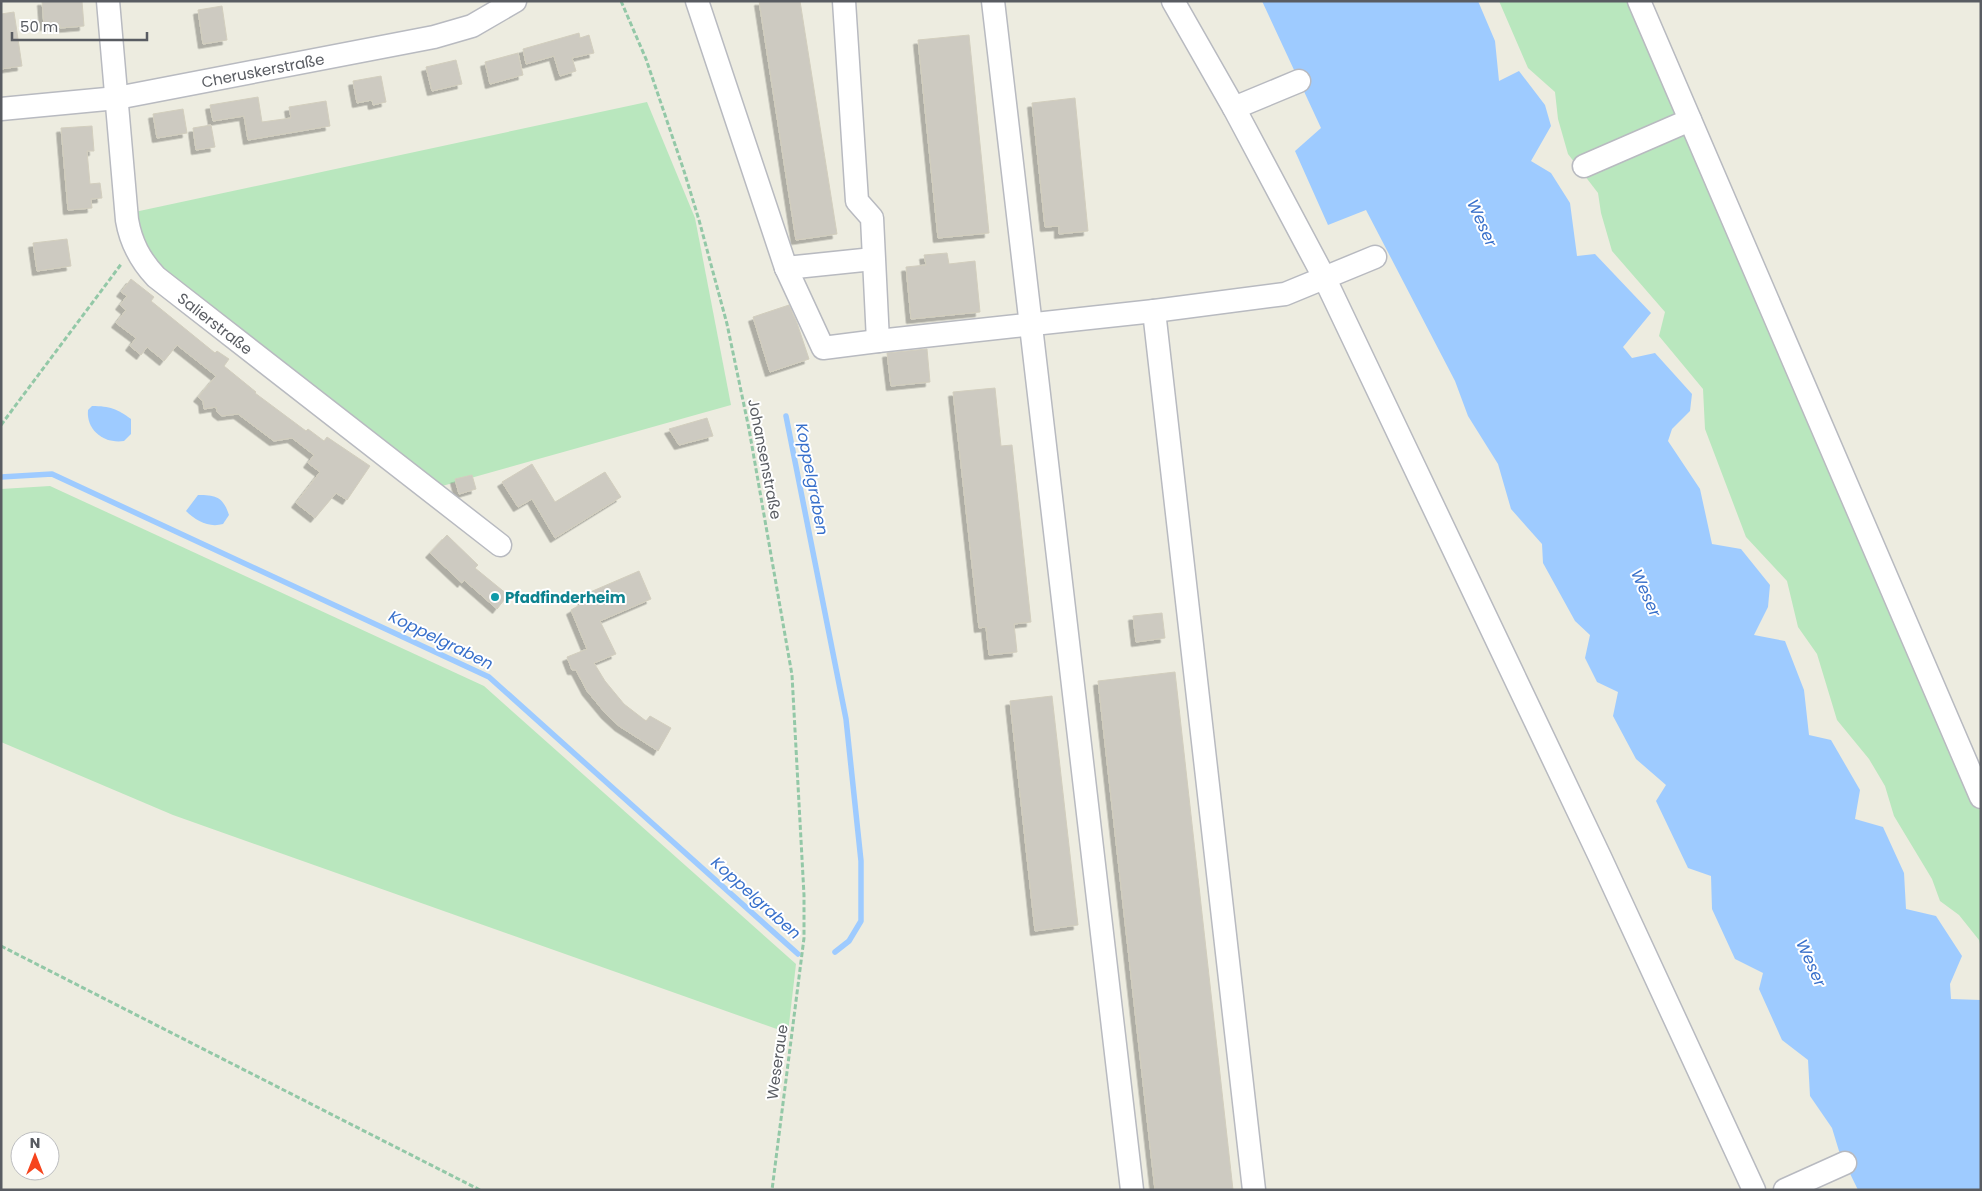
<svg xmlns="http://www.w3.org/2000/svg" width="1982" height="1191" font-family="Poppins,sans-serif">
<defs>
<filter id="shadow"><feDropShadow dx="-4.5" dy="4.5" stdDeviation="0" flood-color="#0004"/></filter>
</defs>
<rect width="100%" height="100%" fill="#edece0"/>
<g fill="#b9e7be">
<path d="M1499,1H1631L1981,813V948L1979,940L1959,915L1940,901L1932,879L1894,816L1885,786L1869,759L1837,720L1817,654L1798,627L1787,581L1746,537L1705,429L1703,389L1659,336L1665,312L1612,251L1601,213L1598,193L1568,154L1558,119L1555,92L1528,68Z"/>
<path d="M647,102L695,218L731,405L435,488L141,256L130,213Z"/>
<path d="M50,486L484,686L796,964L788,1033L173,815L1,742V489Z"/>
</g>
<g fill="#9ecbff">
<path d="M1262,1H1478L1495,41L1499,81L1519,71L1545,105L1551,126L1531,161L1551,173L1570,203L1577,256L1595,254L1651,313L1623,347L1632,358L1655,353L1692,394L1690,411L1672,429L1668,441L1700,489L1712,544L1741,549L1770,585L1768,607L1754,635L1785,641L1804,690L1809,735L1831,740L1860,790L1855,819L1883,827L1904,873L1906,909L1936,916L1962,956L1950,984L1951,999L1981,1000V1190H1858L1839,1151L1832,1128L1810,1096L1808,1060L1782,1040L1759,989L1763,973L1735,959L1712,909L1711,876L1688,868L1656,801L1666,785L1636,759L1613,716L1618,692L1597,682L1585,658L1590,635L1575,621L1543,563L1542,544L1511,509L1498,464L1468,416L1455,381L1366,210L1328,225L1295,151L1321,128Z"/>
<path d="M92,406C110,406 117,409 131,419V434L124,441C105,444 86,431 88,410Z"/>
<path d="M198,495C216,495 223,497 229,515L223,524C209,528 196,521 186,511Z"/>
</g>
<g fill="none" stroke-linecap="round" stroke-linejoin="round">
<g stroke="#9ecbff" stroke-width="5.5">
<path d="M786,416L846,719L861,861V921L849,941L835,952"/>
<path d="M1,477L52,474L489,677L798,954"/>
</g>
</g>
<g fill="#cdcac1" stroke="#d2cebe" filter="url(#shadow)">
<path d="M42,1H82L84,26L60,28V25L44,26Z"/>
<path d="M759,1H800L837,234L796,240Z"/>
<path d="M222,6L227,40L203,44L198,10Z"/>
<path d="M14,12L22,66L1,69V14Z"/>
<path d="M579,33L580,38L589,35L594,53L572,58L576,71L560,76L554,56L526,64L523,49Z"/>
<path d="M969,35L989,233L938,238L918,40Z"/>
<path d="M518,53L523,75L490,84L485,62Z"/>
<path d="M456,60L462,84L432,91L426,67Z"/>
<path d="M381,76L386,102L373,105L372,100L357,103L353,81Z"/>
<path d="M258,97L262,122L291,118L289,107L326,101L330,126L248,140L244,116L213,121L210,105Z"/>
<path d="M1075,98L1088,231L1059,234V226L1045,227L1032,103Z"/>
<path d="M183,109L187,133L157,138L153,114Z"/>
<path d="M211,125L215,147L196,150L193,128Z"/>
<path d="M92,126L94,151H87L90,184L100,183L102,198L91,199L92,208L68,210L61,128Z"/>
<path d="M67,239L71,266L37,271L33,243Z"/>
<path d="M947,253L949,264L975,261L980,312L911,319L906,267L926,265L924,255Z"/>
<path d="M131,279L154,297L151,301L215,353L217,351L229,359L224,366L256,392L255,393L306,431L308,429L324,441L327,437L370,466L347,500L336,493L315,518L296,503L320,472L308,463L314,455L292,438L274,441L238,414L222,416L217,412L216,407L204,409L203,401L198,397L216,376L177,345L164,361L147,347L141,355L130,346L136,338L116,323L126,310L120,305L127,296L121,292Z"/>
<path d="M789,305L797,323L809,359L770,372L753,317Z"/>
<path d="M927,349L930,382L891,386L887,353Z"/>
<path d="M995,388L1001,446L1012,445L1031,622L1014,624L1017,652L989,655L986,627L979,628L953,392Z"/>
<path d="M707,418L713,436L679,445L669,429Z"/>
<path d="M532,464L555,502L605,472L621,497L555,538L532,499L518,507L502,482Z"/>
<path d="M472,475L476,489L459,494L455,479Z"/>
<path d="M447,535L478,565L475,568L508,595L497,609L464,580L462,583L430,553Z"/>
<path d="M639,571L651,599L600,621L616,654L594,663L605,681L624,704L646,721L650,716L671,728L658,751L619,726L606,714L587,691L576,670H572L567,657L587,649L571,610L583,603L581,596Z"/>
<path d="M1162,613L1165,638L1136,642L1133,616Z"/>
<path d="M1175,672L1233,1190H1155L1098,681Z"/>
<path d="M1052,696L1078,925L1035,931L1010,701Z"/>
</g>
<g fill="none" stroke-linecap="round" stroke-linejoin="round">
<defs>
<g id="minor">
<path id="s1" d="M108,1L127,220C131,243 140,260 156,277L500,545"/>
<path d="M697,1L786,268L823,348L878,341"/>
<path d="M844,1L857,201L872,218L878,341L1154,311L1285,294L1375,257"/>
<path d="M993,1L1132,1190"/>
<path d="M1173,1L1234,108L1325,279L1600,857L1754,1190"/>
<path d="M1639,1L1981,797"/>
<path d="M1234,108L1299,81"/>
<path id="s2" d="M1,109L117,98L434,37L472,26L515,1"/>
<path d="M1584,166L1690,120"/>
<path d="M786,268L873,259"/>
<path d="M1154,311L1254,1190"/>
<path d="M1785,1190L1845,1163"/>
</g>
</defs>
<use href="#minor" stroke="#b8bac0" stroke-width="25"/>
<g stroke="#93c8a7" stroke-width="3" stroke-dasharray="5 2.5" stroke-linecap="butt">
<path d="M621,1L646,59L684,171L699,220L727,324L749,429L792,675L804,895V938L772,1190"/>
<path d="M1,425L122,263"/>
<path d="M1,946L480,1190"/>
</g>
<use href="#minor" stroke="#fff" stroke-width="22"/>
</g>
<circle fill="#0f9aa8" stroke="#fff" stroke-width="2" cx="495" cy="597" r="5"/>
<g text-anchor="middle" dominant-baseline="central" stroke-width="4" stroke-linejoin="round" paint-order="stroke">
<g font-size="15" fill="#595c62" stroke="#fff">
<text stroke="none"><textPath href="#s2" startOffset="265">Cheruskerstraße</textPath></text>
<text stroke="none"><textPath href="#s1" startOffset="360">Salierstraße</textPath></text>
<text transform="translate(765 459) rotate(79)">Johansenstraße</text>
<text transform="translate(777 1062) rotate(-82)">Weseraue</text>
</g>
<g font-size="15" font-weight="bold" fill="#0d838f" stroke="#fff" text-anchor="start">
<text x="505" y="597">Pfadfinderheim</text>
</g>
<g font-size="16" font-style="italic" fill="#3870cb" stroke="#fff">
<text transform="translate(1482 223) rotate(66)">Weser</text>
<text transform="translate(812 479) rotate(79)">Koppelgraben</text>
<text transform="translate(1646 593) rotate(66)">Weser</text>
<text transform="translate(441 640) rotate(26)">Koppelgraben</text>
<text transform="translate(756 898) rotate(42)">Koppelgraben</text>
<text transform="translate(1811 963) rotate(66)">Weser</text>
</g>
</g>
<rect width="1982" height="1191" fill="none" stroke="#595c62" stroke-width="5"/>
<g transform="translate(35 1156)"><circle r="24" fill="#ffffff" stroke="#bdbec0"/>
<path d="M0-4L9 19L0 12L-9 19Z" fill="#f6441d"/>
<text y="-8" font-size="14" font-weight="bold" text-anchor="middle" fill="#595c62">N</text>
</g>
<path d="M12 32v8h135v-8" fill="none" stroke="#595c62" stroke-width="2.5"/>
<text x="20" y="32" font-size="15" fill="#595c62" stroke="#ffffff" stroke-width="4" paint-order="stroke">50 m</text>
</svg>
